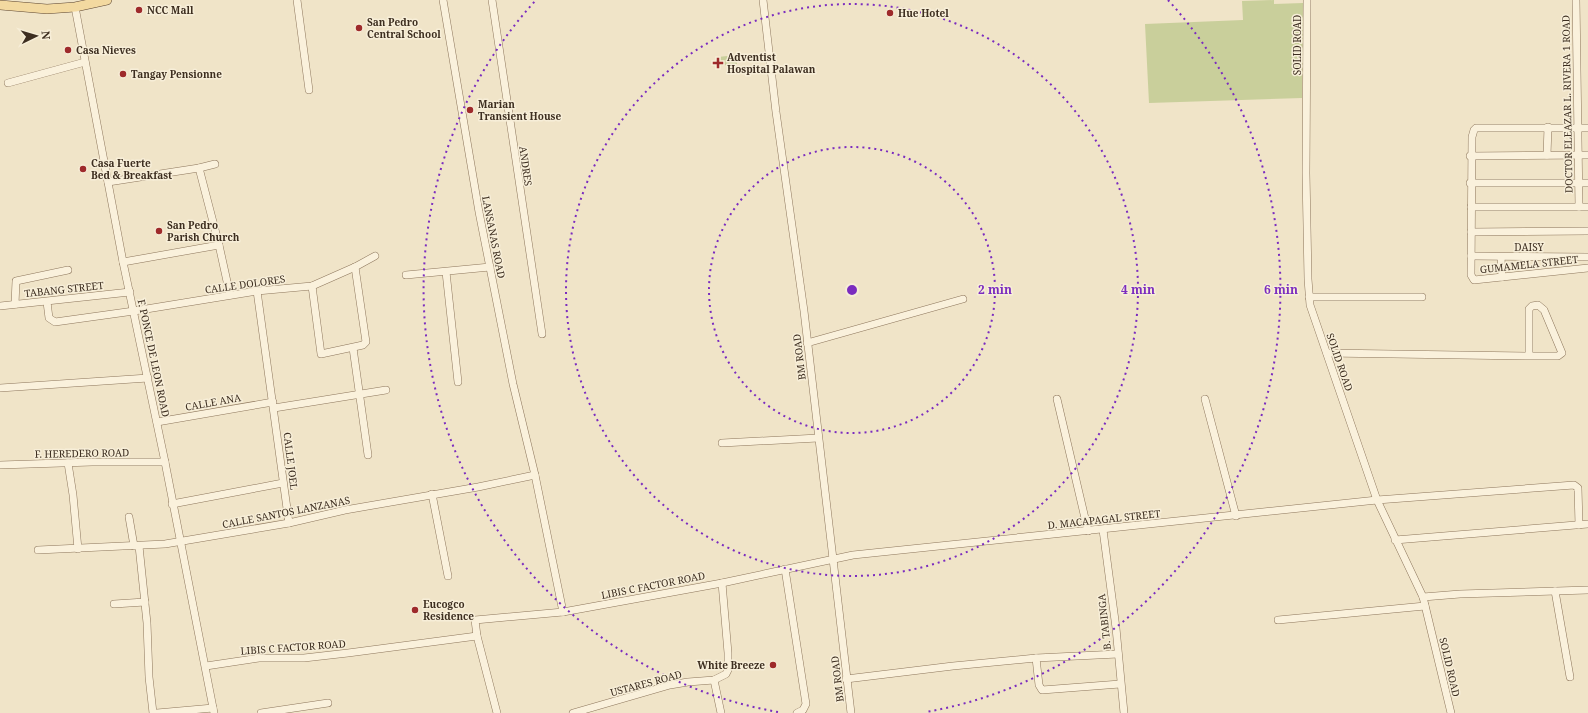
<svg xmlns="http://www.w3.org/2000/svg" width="1588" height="713" font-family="'Noto Serif',serif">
<rect width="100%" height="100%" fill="#f0e4c8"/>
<g fill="#c9cf9b">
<path d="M1274,0V4L1303,3L1302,98L1149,103L1145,24L1243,20L1242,1Z"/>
<path d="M736,55L737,64L719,66L718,57Z"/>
</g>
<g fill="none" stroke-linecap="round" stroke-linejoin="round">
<defs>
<g id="minor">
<path d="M297,0L309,90"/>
<path d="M443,0L479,212L513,384L535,475L563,612"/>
<path d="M492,0L542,334"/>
<path d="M763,0L776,112L804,311L851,713"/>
<path d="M1307,0L1306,173L1308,279L1310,305L1377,500L1423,597L1451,713"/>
<path d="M1576,0L1579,207"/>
<path d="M75,7L123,262L165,462L214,713"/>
<path d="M8,83L85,62"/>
<path d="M1588,128H1476L1474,130L1472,137L1471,275L1474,280L1588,268"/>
<path d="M1547,155L1548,127"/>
<path d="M1470,156L1588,155"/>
<path d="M199,168L219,245L230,295"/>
<path d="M108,182L199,168L215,164"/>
<path d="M1470,183H1588"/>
<path d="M1471,207H1588"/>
<path d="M1471,232L1588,231"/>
<path d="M1471,256L1588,257"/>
<path d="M1501,257L1502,277"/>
<path d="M123,262L219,245"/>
<path d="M446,272L458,382"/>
<path d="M406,275L490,267"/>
<path d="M312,286L321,354L363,345L366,342L355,267"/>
<path d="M257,291L289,523"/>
<path d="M1309,297H1422"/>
<path d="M47,302L49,318L55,322L134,311L257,291L312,286L355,267L375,256"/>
<path d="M15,304L16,281L68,270"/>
<path d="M0,306L130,292"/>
<path d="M807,343L963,299"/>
<path d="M353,348L368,455"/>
<path d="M1327,353L1529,356V309L1532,306L1538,305L1544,310L1562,353L1558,356H1529"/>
<path d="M0,388L148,378"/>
<path d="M1057,399L1088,531"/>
<path d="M1205,399L1236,516"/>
<path d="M274,408L386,390"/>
<path d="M157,422L273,402"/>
<path d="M722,443L818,438"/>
<path d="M68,463L73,495L78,549"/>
<path d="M0,465L92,462H165"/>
<path d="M432,494L448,576"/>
<path d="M172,504L283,483"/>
<path d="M129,517L134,546H139L147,623L149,677L153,713"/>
<path d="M1103,530L1116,628L1124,713"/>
<path d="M1395,540L1588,524"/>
<path d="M38,550L165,544L289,523L345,510L478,487L535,475"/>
<path d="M785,569L806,704L803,710L797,713"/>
<path d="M1555,591L1570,677"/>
<path d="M1423,597L1460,594L1588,590"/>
<path d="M114,604L145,602"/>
<path d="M1278,620L1425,606"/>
<path d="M1036,658L1039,685L1042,690L1120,684"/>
<path d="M206,666L259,658H304L348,653L477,636"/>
<path d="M846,679L953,666L1036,658L1118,654"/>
<path d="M714,680L721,713"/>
<path d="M157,713L213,708"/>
<path d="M261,713L328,703"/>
<path d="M497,713L477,636L475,620L563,612L722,583L853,555L1377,500L1574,485L1578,488L1579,525"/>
<path d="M573,713L670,685L688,682L714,680L726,674L728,670V653L722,583"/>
</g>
<path id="major" d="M0,5L47,9L75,7L107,0"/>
</defs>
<use href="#minor" stroke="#8d765c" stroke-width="8"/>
<use href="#major" stroke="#5b4430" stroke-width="10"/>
<use href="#minor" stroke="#faf1dc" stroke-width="7"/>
<use href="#major" stroke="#f3d9a0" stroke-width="9"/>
</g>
<g fill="none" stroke="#7b2cbf" stroke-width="2" stroke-dasharray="2 4">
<circle cx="852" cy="290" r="143"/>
<circle cx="852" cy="290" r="286"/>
<path d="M778 712A429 429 0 0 1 536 0M1168 0A429 429 0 0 1 926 712"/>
</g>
<g fill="#9e2a2b" stroke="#f7eed8" stroke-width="1.5">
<circle cx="139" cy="10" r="4"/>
<circle cx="890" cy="13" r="4"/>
<circle cx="359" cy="28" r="4"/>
<circle cx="68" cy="50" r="4"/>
<path d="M716 57h4v4h4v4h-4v4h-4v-4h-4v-4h4z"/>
<circle cx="123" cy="74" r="4"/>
<circle cx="470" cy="110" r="4"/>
<circle cx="83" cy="169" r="4"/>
<circle cx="159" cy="231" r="4"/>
<circle cx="415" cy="610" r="4"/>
<circle cx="773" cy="665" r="4"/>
</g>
<g text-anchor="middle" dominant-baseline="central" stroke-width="3" stroke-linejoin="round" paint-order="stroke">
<g font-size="10" font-weight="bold" fill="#3d2e20" stroke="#f7eed8" text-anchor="start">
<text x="147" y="10">NCC Mall</text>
<text x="898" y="13">Hue Hotel</text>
<text x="367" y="22">San Pedro<tspan x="367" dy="12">Central School</tspan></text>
<text x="76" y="50">Casa Nieves</text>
<text x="727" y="57">Adventist<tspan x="727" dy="12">Hospital Palawan</tspan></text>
<text x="131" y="74">Tangay Pensionne</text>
<text x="478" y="104">Marian<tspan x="478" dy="12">Transient House</tspan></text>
<text x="91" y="163">Casa Fuerte<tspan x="91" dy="12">Bed &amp; Breakfast</tspan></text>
<text x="167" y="225">San Pedro<tspan x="167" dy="12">Parish Church</tspan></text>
<text x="423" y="604">Eucogco<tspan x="423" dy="12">Residence</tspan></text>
<text x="765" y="665" text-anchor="end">White Breeze</text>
</g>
<g font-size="10" fill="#3d2e20" stroke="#f7eed8">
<text transform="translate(1297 45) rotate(-90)">SOLID ROAD</text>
<text transform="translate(1567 104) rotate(-91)">DOCTOR ELEAZAR L. RIVERA 1 ROAD</text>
<text transform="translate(526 166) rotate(82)">ANDRES</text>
<text transform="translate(494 237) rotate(79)">LANSANAS ROAD</text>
<text x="1529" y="247">DAISY</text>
<text transform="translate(1529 264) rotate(-6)">GUMAMELA STREET</text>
<text transform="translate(245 284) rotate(-8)">CALLE DOLORES</text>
<text transform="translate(64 289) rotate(-6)">TABANG STREET</text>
<text transform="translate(799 357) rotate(-97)">BM ROAD</text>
<text transform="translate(154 358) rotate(78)">F. PONCE DE LEON ROAD</text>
<text transform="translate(1340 362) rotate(71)">SOLID ROAD</text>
<text transform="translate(213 402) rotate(-10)">CALLE ANA</text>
<text transform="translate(82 453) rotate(-1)">F. HEREDERO ROAD</text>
<text transform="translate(291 461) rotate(83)">CALLE JOEL</text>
<text transform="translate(286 512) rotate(-11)">CALLE SANTOS LANZANAS</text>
<text transform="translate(1104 519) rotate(-6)">D. MACAPAGAL STREET</text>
<text transform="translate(653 585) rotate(-11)">LIBIS C FACTOR ROAD</text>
<text transform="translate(1104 622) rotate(-96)">B. TABINGA</text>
<text transform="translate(293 647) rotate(-4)">LIBIS C FACTOR ROAD</text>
<text transform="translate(1450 667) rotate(77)">SOLID ROAD</text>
<text transform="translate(837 679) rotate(-97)">BM ROAD</text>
<text transform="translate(646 683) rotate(-15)">USTARES ROAD</text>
</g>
</g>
<circle cx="852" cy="290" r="6" fill="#7b2cbf" stroke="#f7eed8" stroke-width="2"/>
<g font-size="12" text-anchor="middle" font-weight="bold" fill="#7b2cbf" stroke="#f7eed8" stroke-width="3" stroke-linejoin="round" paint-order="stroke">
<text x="995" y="294">2 min</text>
<text x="1138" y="294">4 min</text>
<text x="1281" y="294">6 min</text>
</g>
<g transform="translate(36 36) rotate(85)" stroke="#f7eed8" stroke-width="3" paint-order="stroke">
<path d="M0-3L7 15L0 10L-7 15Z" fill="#3d2e20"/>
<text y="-6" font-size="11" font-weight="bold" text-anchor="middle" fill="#3d2e20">N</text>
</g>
</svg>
